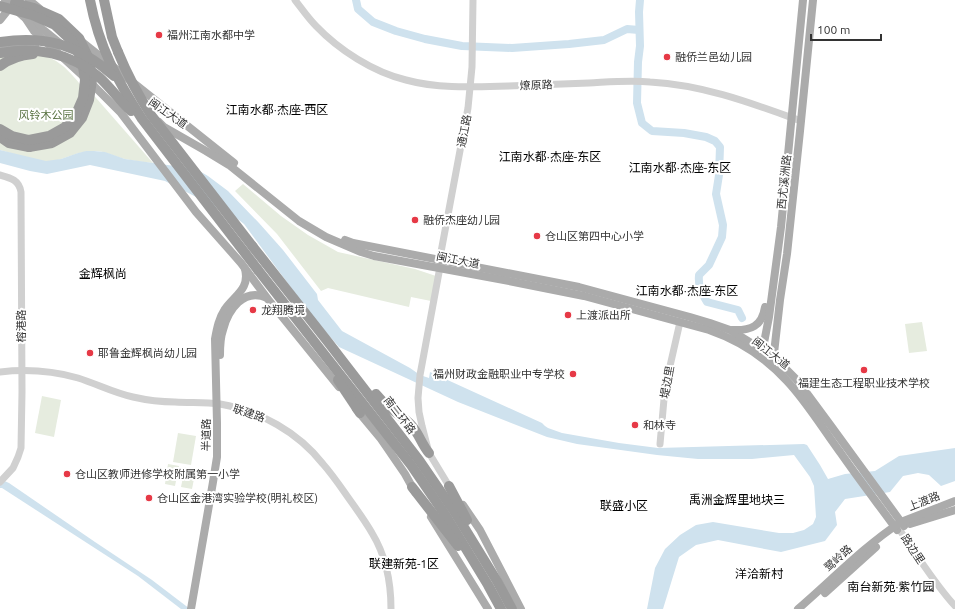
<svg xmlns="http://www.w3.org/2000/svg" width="955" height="609" font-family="Ubuntu,'Noto Sans SC',sans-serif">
<rect width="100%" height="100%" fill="#fff"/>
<g fill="#e6ecdf">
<path d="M28,54C34,55 41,55 47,57C64,62 76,80 87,92L90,91L153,163C144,162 134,161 125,159C113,156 106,151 93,151C79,151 67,158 54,161C39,163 15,154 0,150V57Z"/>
<path d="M243,184L281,216L308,235L338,252L415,269L436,276L431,301L411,297L409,307L328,288L321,291L277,234L235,191Z"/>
<path d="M922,322L927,351L909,353L905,324Z"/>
<path d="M42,396L61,400L54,437L35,433Z"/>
<path d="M178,433L196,436L191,465L173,462Z"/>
<path d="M168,464L179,466L175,486L165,484Z"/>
<path d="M185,467L196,469L192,489L181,487Z"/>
</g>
<g fill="#cfe2ee">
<path d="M0,150L46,161L61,159L78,153L86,151H94L105,152L125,159L196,169L208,176L228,191L259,223L283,250L317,294L318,300L342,331L410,368L420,375L429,378L430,372L542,423L545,426L548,428L562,433L619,443L658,448L804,444L807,445L820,465L828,479L845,474L875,471L899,456L955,448V481L941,486L929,475L918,473L903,476L890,492L845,499L835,512L837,525L825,541L781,552L718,540L696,545L679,557L663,609H647L655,568L665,549L680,535L696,525L713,522L779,533H793L804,530L813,524L816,517L814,486L810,477L794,455L752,459H698L657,455L577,444L547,437L458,402L339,347L312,316L244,224L235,217L165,181L90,165L47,174L30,171L0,163Z"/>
<path d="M0,479L9,483L95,542L152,580L190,609H181L138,576L2,488H0Z"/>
</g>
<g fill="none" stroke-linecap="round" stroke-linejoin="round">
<g stroke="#cfe2ee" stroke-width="8">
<path d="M356,0L358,9L373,22L396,31L425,39L462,46L512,48L569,44L604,40L627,29L639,30"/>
<path d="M640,0L639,12L640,46L638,62L637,103L642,123L652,131L684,133L706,137L715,141L720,147L719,175L716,194L723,225L722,237L709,265L699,275C698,287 701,292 707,302L738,310L742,318"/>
</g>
<g stroke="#d0d0d0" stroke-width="7">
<path d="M295,0C302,9 308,18 316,26C339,50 373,72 406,80C439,89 473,87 508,86C535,85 562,84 589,83C609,82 630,80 650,82C704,85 751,103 801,121"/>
<path d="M0,175C11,178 19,180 21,192L22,392L21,448L18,457L13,468L0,482"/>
<path d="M0,372C26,369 53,371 78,378C97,384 114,393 133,397C146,400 161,402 175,402C190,403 205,402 220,404C260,411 298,432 323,464C331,473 338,483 345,493C354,506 364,519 372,533C386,556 391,583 391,609"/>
<path d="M660,444L665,388L680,322"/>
<path d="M449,486L429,453L422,426L419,412L418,398L420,375L440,267L441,252L468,108L472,67L473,0"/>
<path d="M899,529C917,555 934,583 955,606"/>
</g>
<g stroke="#ababab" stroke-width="8">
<path d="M5,0L24,17L35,23L61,44"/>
<path d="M29,0L40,9"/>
<path d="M26,19L34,31L95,87L121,113L196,212L241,263L267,298L339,387"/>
<path d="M0,20L12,5"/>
<path d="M82,42L234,163"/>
<path d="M0,47L19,45L35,46"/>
<path d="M159,122L164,127L206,151L229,165L299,221L326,237L361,252L374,256L504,280L584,296L709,330C738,340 766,358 787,381C806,401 823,429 840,452C858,478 878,504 897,530"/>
<path d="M345,240L353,243L579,287L690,317L710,323L730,330L769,354L781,364L797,380L831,426L904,526"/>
<path d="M732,330C751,331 762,326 765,307"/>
<path d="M762,353L769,317L781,227L803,0"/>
<path d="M220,355C220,346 220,338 223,330C228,310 244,287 267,298"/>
<path d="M773,362L780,300L787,254L800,131L813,0"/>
<path d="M356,409L381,439L405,474L415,492"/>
<path d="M463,505L480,530L521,609"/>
<path d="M431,517L488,609"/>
<path d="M910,524L955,510"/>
<path d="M825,593L876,547"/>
<path d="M191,609L213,482L217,457V423L215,339C217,328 219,318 225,309C235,295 250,289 245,269"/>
<path d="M798,609C832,580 863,547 901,522L955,501"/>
</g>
<g stroke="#9a9a9a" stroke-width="10">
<path d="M104,0L112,37L118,52"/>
<path d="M0,66C9,59 21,55 33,54"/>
<path d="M0,137L9,143L29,147"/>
<path d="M253,247L328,342L419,460L454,511L497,581L512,609"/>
<path d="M258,270L411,465L446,516L488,585L501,609"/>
<path d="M338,380L360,413"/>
<path d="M376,394C380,399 385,404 390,408C397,414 406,419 412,426C419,434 422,445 429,453"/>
<path d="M449,486L467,520"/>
<path d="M412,487L458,546"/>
</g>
<g stroke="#9a9a9a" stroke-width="10">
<path d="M90,0C99,47 117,80 142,119L258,270"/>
<path d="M15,3L34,8L59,19L79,38L89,59L92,80L89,100L82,118L70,133L52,143L29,147"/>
<path d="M0,6L32,15L55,25L72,41L82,60L85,80L83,98L76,114L65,127L49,136L29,140L12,136L0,129"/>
<path d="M0,42C46,35 79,45 114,76"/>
<path d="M118,52C127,74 138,95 151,115L253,247"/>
<path d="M0,53C35,46 71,53 99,77C110,87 119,100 131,111"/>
</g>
</g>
<g fill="#e63946" stroke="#fff" stroke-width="1.5">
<circle cx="159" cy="35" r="4"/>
<circle cx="667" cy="57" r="4"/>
<circle cx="415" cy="220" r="4"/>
<circle cx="537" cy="236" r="4"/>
<circle cx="253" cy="310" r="4"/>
<circle cx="568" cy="315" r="4"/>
<circle cx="90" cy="353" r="4"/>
<circle cx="864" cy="370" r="4"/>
<circle cx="573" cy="374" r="4"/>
<circle cx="635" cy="425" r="4"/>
<circle cx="67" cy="474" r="4"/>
<circle cx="149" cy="498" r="4"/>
</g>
<g text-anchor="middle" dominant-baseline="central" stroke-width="4" stroke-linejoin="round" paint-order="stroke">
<g font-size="11" fill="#333" stroke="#fff" text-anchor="start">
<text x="167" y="35">福州江南水都中学</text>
<text x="675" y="57">融侨兰邑幼儿园</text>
<text x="423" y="220">融侨杰座幼儿园</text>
<text x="545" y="236">仓山区第四中心小学</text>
<text x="261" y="310">龙翔腾境</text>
<text x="576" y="315">上渡派出所</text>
<text x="98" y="353">耶鲁金辉枫尚幼儿园</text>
<text x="565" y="374" text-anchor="end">福州财政金融职业中专学校</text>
<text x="864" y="383" text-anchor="middle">福建生态工程职业技术学校</text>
<text x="643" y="425">和林寺</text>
<text x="75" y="474">仓山区教师进修学校附属第一小学</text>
<text x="157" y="498">仓山区金港湾实验学校(明礼校区)</text>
</g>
<g font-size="11" fill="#333" stroke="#fff">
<text transform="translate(536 85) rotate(-2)">燎原路</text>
<text transform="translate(168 113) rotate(35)">闽江大道</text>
<text transform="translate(464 131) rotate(-79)">通江路</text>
<text transform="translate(784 182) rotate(-84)">西尤溪洲路</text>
<text transform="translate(458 260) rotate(11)">闽江大道</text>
<text transform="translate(21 326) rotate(-90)">榕港路</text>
<text transform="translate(771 353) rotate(38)">闽江大道</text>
<text transform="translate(667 382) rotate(-80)">堤边里</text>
<text transform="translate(249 413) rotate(19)">联建路</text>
<text transform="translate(400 415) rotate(52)">南二环路</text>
<text transform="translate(206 435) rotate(-89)">半道路</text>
<text transform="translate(924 501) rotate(-21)">上渡路</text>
<text transform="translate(913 549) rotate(56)">路边里</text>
<text transform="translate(838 558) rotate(-42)">鹭岭路</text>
</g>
<g font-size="11" fill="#56703f" stroke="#fff">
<text x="46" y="115">风铃木公园</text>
</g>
<g font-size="12" fill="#000" stroke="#fff">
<text x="277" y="109">江南水都·杰座-西区</text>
<text x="550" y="156">江南水都·杰座-东区</text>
<text x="680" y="167">江南水都·杰座-东区</text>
<text x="103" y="273">金辉枫尚</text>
<text x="687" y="290">江南水都·杰座-东区</text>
<text x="737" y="499">禹洲金辉里地块三</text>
<text x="624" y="505">联盛小区</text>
<text x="404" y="563">联建新苑-1区</text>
<text x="759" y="573">洋洽新村</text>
<text x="891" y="586">南台新苑·紫竹园</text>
</g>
</g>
<path d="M811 34v6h70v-6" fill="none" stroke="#333333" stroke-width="2"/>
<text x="817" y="34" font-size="12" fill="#333333" stroke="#ffffff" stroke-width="3" paint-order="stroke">100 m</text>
</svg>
